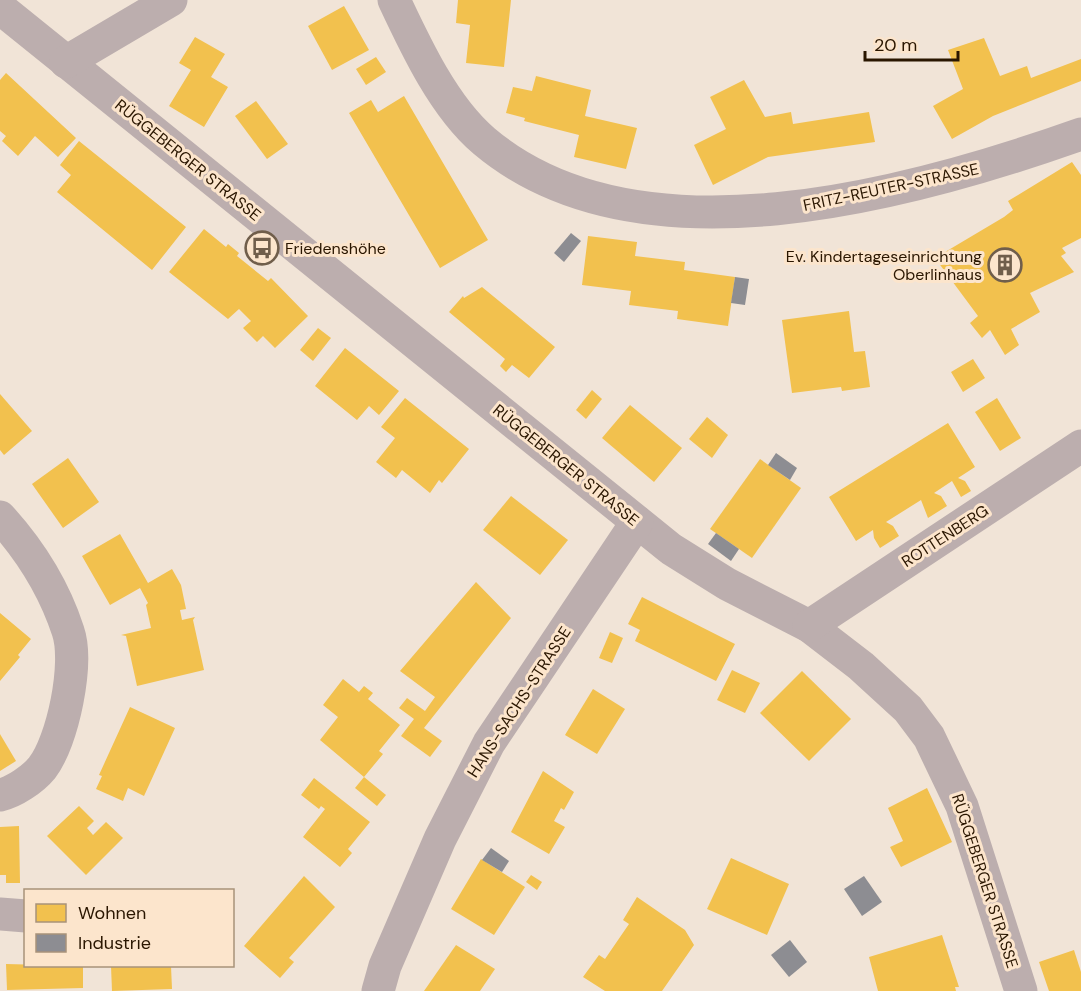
<svg xmlns="http://www.w3.org/2000/svg" width="1081" height="991" font-family="'DM Sans',sans-serif">
<rect width="100%" height="100%" fill="#f1e4d7"/>
<g fill="#f2c14e">
<path d="M458,0H511L504,67L466,63L470,25L456,23Z"/>
<path d="M344,6L369,50L332,70L308,26Z"/>
<path d="M195,37L225,54L211,77L228,87L204,127L169,106L191,70L179,63Z"/>
<path d="M984,38L1000,76L1027,66L1031,78L1081,59V81L993,116L952,139L933,106L963,89L948,50Z"/>
<path d="M376,57L386,72L366,85L356,69Z"/>
<path d="M6,73L76,138L58,157L35,136L18,156L2,141L6,136L0,131V80Z"/>
<path d="M536,76L591,90L585,116L637,128L626,169L574,157L579,135L524,121L525,118L506,113L513,87L532,91Z"/>
<path d="M744,80L765,117L791,112L793,124L869,112L875,142L768,157L713,185L694,145L726,129L710,97Z"/>
<path d="M404,96L488,240L440,268L349,113L371,100L378,112Z"/>
<path d="M256,101L288,144L267,159L235,116Z"/>
<path d="M79,141L186,227L152,270L57,192L71,175L60,165Z"/>
<path d="M1072,162L1081,175V238L1062,248L1066,253L1061,256L1074,272L1030,293L1040,312L1011,329L1019,345L1005,355L990,330L982,338L970,323L978,316L935,258L1004,217L1013,210L1008,201Z"/>
<path d="M204,229L226,247L228,244L239,253L237,256L268,281L271,278L308,316L275,348L263,336L257,342L243,328L251,321L239,309L228,319L169,272Z"/>
<path d="M588,236L637,242L635,256L685,262L684,270L735,277L728,326L677,319L678,311L629,305L631,291L582,285Z"/>
<path d="M482,287L555,347L529,378L512,365L506,372L500,366L505,359L449,312L463,296L464,298Z"/>
<path d="M849,311L854,352L865,351L870,387L842,391L841,387L792,393L782,320Z"/>
<path d="M318,328L331,338L313,361L300,350Z"/>
<path d="M345,348L399,391L379,415L369,406L357,420L315,386Z"/>
<path d="M973,359L985,378L963,392L951,372Z"/>
<path d="M592,390L602,399L586,419L576,410Z"/>
<path d="M0,394L32,431L4,455L0,450Z"/>
<path d="M405,398L469,449L442,483L439,480L430,493L402,470L396,478L376,462L395,438L381,427Z"/>
<path d="M997,398L1021,438L1000,451L975,412Z"/>
<path d="M630,405L682,448L654,482L602,438Z"/>
<path d="M707,417L728,435L712,458L689,439Z"/>
<path d="M948,423L975,467L958,478L965,481L971,491L961,497L952,481L934,493L941,496L947,506L928,518L921,500L886,522L893,526L899,536L880,548L874,538L873,530L856,541L829,497Z"/>
<path d="M68,458L99,502L63,528L32,484Z"/>
<path d="M760,459L801,488L752,558L710,529Z"/>
<path d="M511,496L568,540L540,575L483,530Z"/>
<path d="M120,534L148,583L172,569L181,585L186,609L180,610L182,620L195,617L193,620L204,670L137,686L126,636L121,635L151,628L146,605L148,603L140,588L110,605L82,556Z"/>
<path d="M476,582L511,618L424,728L442,741L430,757L401,736L414,719L399,708L407,698L425,711L435,697L400,671Z"/>
<path d="M642,597L735,644L716,681L635,641L640,630L628,624Z"/>
<path d="M0,613L31,639L18,655L20,657L0,681Z"/>
<path d="M610,632L623,638L612,663L599,658Z"/>
<path d="M732,670L760,683L745,713L717,700Z"/>
<path d="M802,671L851,719L809,761L760,713Z"/>
<path d="M343,679L359,692L364,686L373,693L368,699L400,725L379,751L383,754L364,777L320,740L338,717L323,705Z"/>
<path d="M593,689L625,709L597,754L565,735Z"/>
<path d="M130,707L175,728L144,796L128,788L123,801L96,789L102,776L99,775Z"/>
<path d="M0,734L16,761L0,771Z"/>
<path d="M543,771L574,792L564,810L561,808L554,821L565,827L549,854L511,832Z"/>
<path d="M364,777L386,795L377,806L355,788Z"/>
<path d="M314,778L370,822L348,849L352,853L340,867L303,837L325,809L321,806L319,809L301,795Z"/>
<path d="M927,788L952,842L901,867L890,847L903,841L888,808Z"/>
<path d="M79,806L94,821L87,828L93,835L106,822L123,838L86,875L47,836Z"/>
<path d="M19,826L20,883H6V875H0V827Z"/>
<path d="M731,858L789,884L767,935L707,909Z"/>
<path d="M481,859L525,887L494,935L451,909Z"/>
<path d="M531,875L542,882L537,890L526,882Z"/>
<path d="M304,876L335,907L289,958L294,962L280,978L244,946Z"/>
<path d="M637,897L685,930L694,945L662,991H605L583,977L599,955L605,959L629,924L623,920Z"/>
<path d="M942,935L959,987H955L956,991H878L869,957Z"/>
<path d="M456,945L495,969L480,991H424Z"/>
<path d="M1074,950L1081,972V991H1049L1039,962Z"/>
<path d="M6,964L83,966V988L7,990Z"/>
<path d="M111,966H171L172,989L112,991Z"/>
</g>
<g fill="#8d8d92">
<path d="M571,233L581,241L564,262L554,253Z"/>
<path d="M735,277L749,279L745,305L731,303Z"/>
<path d="M776,453L797,468L790,480L768,465Z"/>
<path d="M716,533L739,549L731,561L708,544Z"/>
<path d="M491,848L509,861L502,872L482,860Z"/>
<path d="M864,876L882,902L862,916L844,889Z"/>
<path d="M790,940L807,962L789,977L771,955Z"/>
</g>
<g fill="none" stroke-linecap="round" stroke-linejoin="round">
<g stroke="#bcaeae" stroke-width="33">
<path d="M394,0C416,47 444,107 484,141C638,271 912,194 1081,134"/>
<path d="M0,8L671,549L727,584L809,626L861,666L908,709L929,737L962,806L1021,991"/>
<path d="M66,62L171,0"/>
<path d="M0,517C30,550 54,588 68,631C79,663 63,741 42,768C33,779 14,792 0,795"/>
<path d="M809,626L1081,446"/>
<path d="M0,914L26,916"/>
<path d="M378,991L385,966L440,839L489,743L637,522"/>
</g>
</g>
<defs>
<symbol id="bus-ring" viewBox="-11 -11 22 22"><circle r="9.5" fill="#fce5cc" stroke="#705e4b" stroke-width="1.5"/><path d="M-5-6H5V4H4V6H2V4H-2V6H-4V4H-5ZM-3.5-4V0h7V-4ZM-3.5 1.2v1.5H-2V1.2ZM2 1.2v1.5H3.5V1.2Z" fill="#705e4b"/></symbol>
<symbol id="building-ring" viewBox="-11 -11 22 22"><circle r="9.5" fill="#fce5cc" stroke="#705e4b" stroke-width="1.5"/><path d="M-4-6H4V6H1V3H-1V6H-4ZM-2.5-4.3h1.7v1.8h-1.7ZM.8-4.3h1.7v1.8H.8ZM-2.5-1h1.7V.8h-1.7ZM.8-1h1.7V.8H.8Z" fill="#705e4b"/></symbol>
</defs>
<g fill-rule="evenodd">
<use href="#bus-ring" x="243" y="229" width="38" height="38"/>
<use href="#building-ring" x="986" y="246" width="38" height="38"/>
</g>
<g text-anchor="middle" dominant-baseline="central" stroke-width="6" stroke-linejoin="round" paint-order="stroke">
<g font-size="16" fill="#2a1600" stroke="#fce5cc">
<text transform="translate(188 160) rotate(39)">RÜGGEBERGER STRASSE</text>
<text transform="translate(891 187) rotate(-12)">FRITZ-REUTER-STRASSE</text>
<text transform="translate(566 465) rotate(39)">RÜGGEBERGER STRASSE</text>
<text transform="translate(945 536) rotate(-33)">ROTTENBERG</text>
<text transform="translate(519 702) rotate(-57)">HANS-SACHS-STRASSE</text>
<text transform="translate(985 881) rotate(72)">RÜGGEBERGER STRASSE</text>
</g>
<g font-size="16" fill="#2a1600" stroke="#fce5cc" text-anchor="start">
<text x="285" y="248">Friedenshöhe</text>
<text x="982" y="256" text-anchor="end">Ev. Kindertageseinrichtung<tspan x="982" dy="18">Oberlinhaus</tspan></text>
</g>
</g>
<rect x="24" y="889" width="210" height="78" fill="#fce5cc" stroke="#a8927a" stroke-width="1.5"/>
<rect x="36" y="904" width="30" height="18" fill="#f2c14e" stroke="#a8927a" stroke-width="1.5"/>
<text x="78" y="919" font-size="18" fill="#2a1600">Wohnen</text>
<rect x="36" y="934" width="30" height="18" fill="#8d8d92" stroke="#a8927a" stroke-width="1.5"/>
<text x="78" y="949" font-size="18" fill="#2a1600">Industrie</text>
<path d="M865 51v9h93v-9" fill="none" stroke="#2a1600" stroke-width="3"/>
<text x="874" y="51" font-size="18" fill="#2a1600" stroke="#fce5cc" stroke-width="4.5" paint-order="stroke">20 m</text>
</svg>
